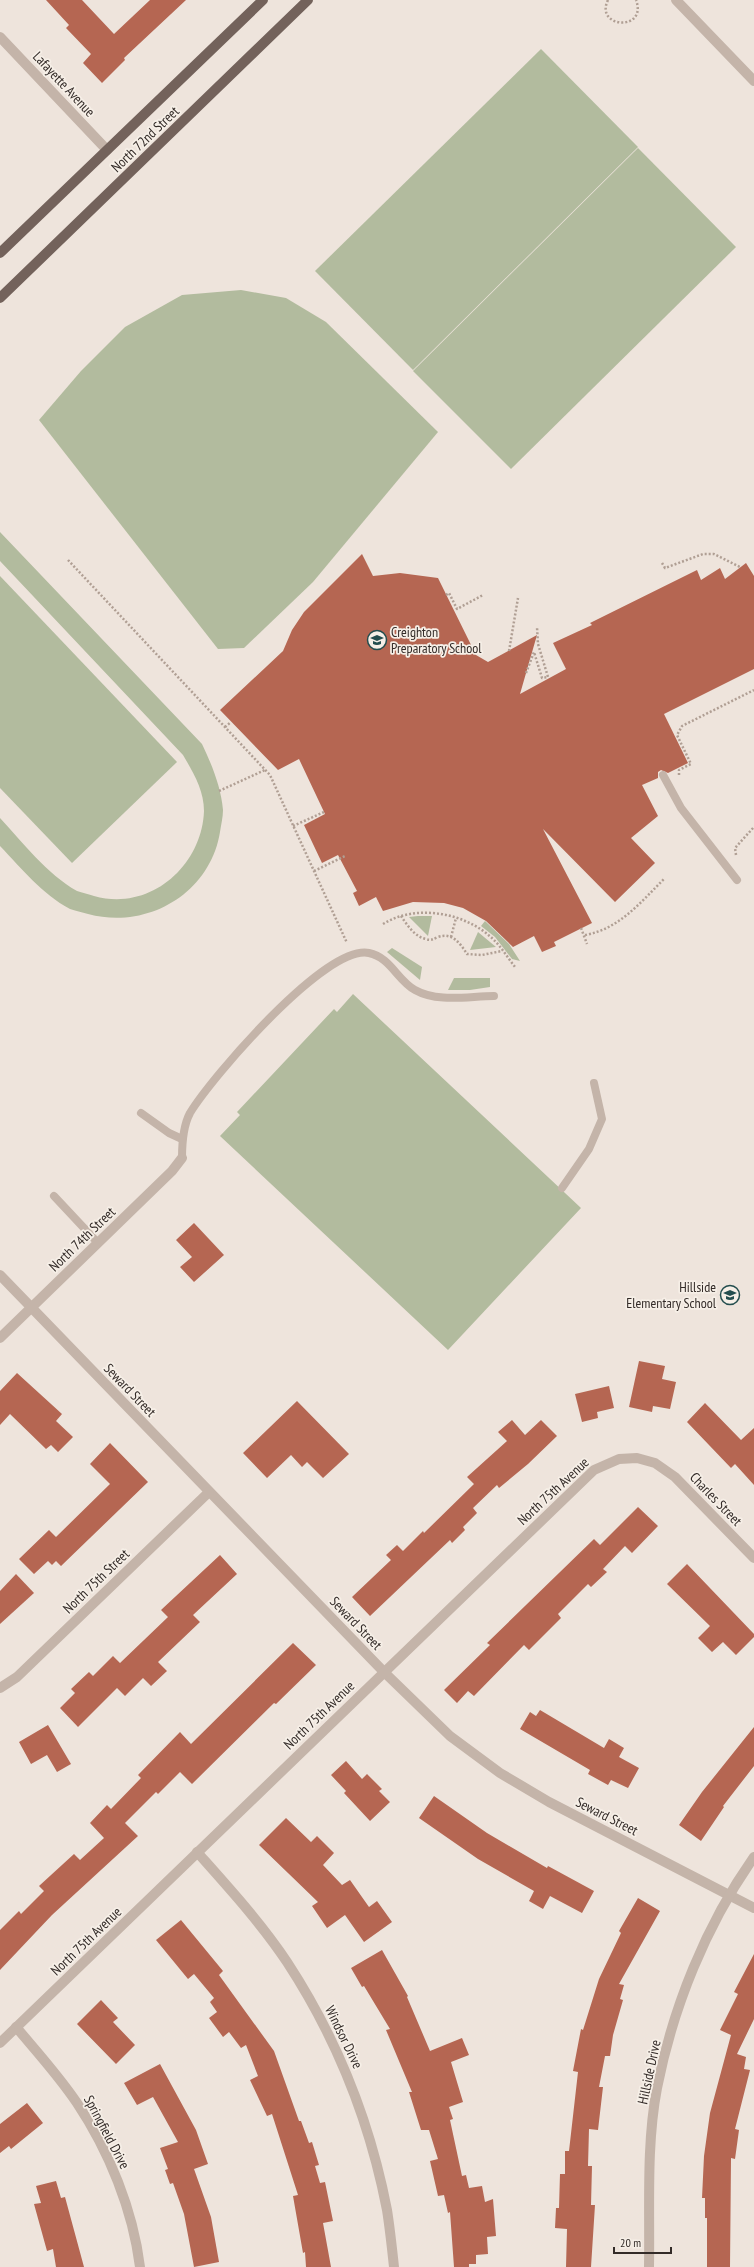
<svg xmlns="http://www.w3.org/2000/svg" width="754" height="2267" font-family="'PT Sans Narrow',sans-serif">
<rect width="100%" height="100%" fill="#eee4dc"/>
<g fill="#b2bb9e">
<path d="M541,49L638,147L413,370L315,271Z"/>
<path d="M638,148L736,247L511,469L413,371Z"/>
<path d="M241,290L286,298L326,322L438,432L313,582L244,648L218,649L39,420L81,371L125,327L182,295Z"/>
<path d="M0,532L202,744C212,765 221,787 223,810C223,817 221,825 220,832C210,894 147,930 88,914C82,912 75,911 70,909C42,894 22,869 0,846V818C23,843 47,874 77,891C82,893 89,894 94,896C150,912 202,866 204,811C204,790 193,772 183,755L0,561Z"/>
<path d="M0,576L177,762L72,863L0,788Z"/>
<path d="M418,916H432L428,936L409,917Z"/>
<path d="M485,921L509,944L520,961L512,959L495,937L481,926Z"/>
<path d="M478,932L496,947L470,950Z"/>
<path d="M392,948L422,967L420,980L387,952Z"/>
<path d="M454,978H490V987L470,990H448Z"/>
<path d="M353,994L581,1208L448,1350L220,1136L240,1115L237,1112L334,1009L337,1012Z"/>
</g>
<g fill="#b56652">
<path d="M46,0H82L114,34L150,0H186L124,58L125,60L102,83L83,63L91,54L66,28L69,25Z"/>
<path d="M362,554L373,576L400,573L438,578L476,655L488,662L537,635L520,694L566,669L553,643L592,625L590,623L697,570L701,580L720,568L725,579L746,563L754,576V669L664,714L688,763L668,773L661,770L658,772V778L642,785L658,816L631,838L655,863L615,902L543,829L592,923L554,942L556,946L542,952L534,936L513,947L486,921L463,908L444,903L413,902L383,911L376,897L359,906L353,893L357,891L338,855L322,863L304,825L325,814L299,759L278,770L220,710L283,651L292,630L304,612Z"/>
<path d="M194,1223L224,1255L194,1282L180,1267L192,1257L176,1240Z"/>
<path d="M639,1361L665,1366L662,1379L676,1382L670,1409L653,1406L652,1412L629,1407Z"/>
<path d="M17,1373L62,1414L56,1421L73,1437L58,1452L51,1445L46,1449L10,1414L0,1425V1391Z"/>
<path d="M609,1386L614,1408L597,1412L598,1418L582,1422L575,1394Z"/>
<path d="M297,1401L349,1454L323,1478L307,1462L302,1467L291,1455L267,1478L243,1453Z"/>
<path d="M705,1403L741,1440L754,1428V1485L735,1464L731,1468L687,1422Z"/>
<path d="M512,1420L525,1435L541,1420L557,1436L528,1464L499,1488L497,1485L473,1508L477,1513L463,1527L465,1530L452,1543L450,1540L370,1616L352,1597L391,1560L386,1555L397,1545L403,1551L423,1531L424,1533L474,1484L467,1477L507,1441L498,1432Z"/>
<path d="M110,1443L148,1482L61,1566L56,1561L52,1565L48,1561L34,1574L19,1559L49,1530L56,1537L110,1484L90,1464Z"/>
<path d="M638,1507L658,1526L632,1553L625,1546L603,1569L607,1572L591,1587L588,1584L558,1614L561,1618L529,1650L524,1645L474,1696L468,1691L457,1703L444,1690L490,1645L487,1643L594,1539L600,1545Z"/>
<path d="M220,1555L237,1574L193,1615L200,1622L158,1662L167,1671L151,1686L143,1678L125,1696L117,1688L78,1727L60,1708L75,1693L71,1689L89,1672L93,1676L113,1656L120,1663L168,1617L161,1610Z"/>
<path d="M687,1564L754,1634V1637L736,1655L723,1642L712,1652L698,1638L710,1626L667,1584Z"/>
<path d="M16,1574L34,1593L0,1624V1591Z"/>
<path d="M293,1643L316,1665L276,1704L274,1703L192,1784L180,1772L158,1794L156,1792L125,1823L138,1836L52,1915L0,1970V1930L19,1911L21,1914L44,1891L39,1886L74,1854L80,1860L104,1838L90,1823L107,1805L111,1809L141,1778L138,1775L180,1732L191,1744Z"/>
<path d="M540,1710L604,1748L609,1739L624,1748L619,1757L639,1768L628,1788L611,1780L608,1785L588,1774L590,1770L520,1729L530,1712L536,1716Z"/>
<path d="M48,1725L71,1764L57,1772L47,1755L31,1764L19,1742Z"/>
<path d="M754,1727V1766L723,1806L724,1807L701,1841L679,1825L702,1792Z"/>
<path d="M346,1761L362,1779L367,1774L382,1789L379,1791L390,1802L370,1821L344,1793L346,1791L331,1775Z"/>
<path d="M434,1796L487,1833L547,1868L548,1866L594,1891L582,1913L550,1896L543,1909L529,1901L534,1891L478,1859L419,1818Z"/>
<path d="M286,1818L311,1842L317,1836L334,1853L323,1865L342,1885L350,1880L369,1907L377,1901L392,1922L364,1942L345,1915L327,1928L312,1906L318,1902L259,1845Z"/>
<path d="M638,1898L660,1911L619,1984L624,1985L620,1999L623,2000L613,2035L610,2056H605L599,2087H603L598,2130L589,2129L588,2166H592L591,2205H595L591,2267H566L567,2229L555,2228L556,2208H559L560,2174H565V2151H569L578,2072L573,2071L581,2029L583,2030L599,1979L621,1933L619,1931Z"/>
<path d="M181,1920L223,1971L219,1975L274,2051L299,2121H301L309,2143L312,2142L319,2165L315,2166L320,2183L325,2182L333,2221L323,2223L331,2267H306L305,2252L303,2253L293,2196L298,2195L272,2114L267,2116L250,2080L258,2076L246,2045L241,2048L229,2032L223,2037L209,2018L217,2012L210,2002L214,1998L194,1974L188,1979L156,1940Z"/>
<path d="M382,1950L408,1996L407,1997L430,2051L462,2038L469,2055L451,2062L463,2102L449,2107L453,2119L450,2120L462,2176L466,2175L469,2188L482,2186L485,2202L493,2199L496,2236L487,2237L488,2254L476,2255V2264H469V2267H454L450,2212L448,2213L444,2195L438,2196L430,2161L438,2159L429,2130H421L409,2092H412L386,2030L390,2029L364,1986L362,1987L351,1968Z"/>
<path d="M754,1954V2019L737,2054L746,2057L744,2069L750,2070L735,2129L739,2130L735,2159L731,2158L730,2267H707V2218H705V2198H702L704,2156L710,2113L731,2035L720,2030L738,1994L734,1992Z"/>
<path d="M101,2000L118,2018L113,2022L135,2045L116,2064L77,2024Z"/>
<path d="M160,2064L196,2130L208,2164L194,2169L211,2217L219,2262L194,2267L184,2214L173,2183L170,2184L165,2170L168,2169L160,2148L178,2142L153,2097L137,2105L124,2083Z"/>
<path d="M27,2103L43,2123L11,2149L9,2146L0,2153V2124Z"/>
<path d="M56,2181L61,2198L65,2197L84,2267H56L53,2249L47,2251L34,2204L41,2203L36,2186Z"/>
</g>
<g fill="none" stroke-linecap="round" stroke-linejoin="round">
<g stroke="#b09f94" stroke-width="2.5" stroke-dasharray="2 2" stroke-linecap="butt">
<path d="M608,0C594,28 648,32 636,0"/>
<path d="M68,560L270,775L347,943"/>
<path d="M662,563L665,568L703,554H714L740,567"/>
<path d="M446,595L449,593L457,609L483,595"/>
<path d="M509,651L518,598"/>
<path d="M526,673L534,652L542,678L548,677L538,644L537,627"/>
<path d="M225,727L231,722"/>
<path d="M679,775V770L691,764L677,735L682,726L754,690"/>
<path d="M219,791L265,770"/>
<path d="M293,826L324,812"/>
<path d="M736,855L735,848L754,827"/>
<path d="M314,871L345,856"/>
<path d="M401,916C407,925 415,937 426,939C431,941 433,939 438,937C452,932 460,943 467,954L482,955L502,951"/>
<path d="M383,924C417,903 467,913 494,940C502,948 508,958 515,967"/>
<path d="M581,928L587,944"/>
<path d="M585,935C619,929 640,903 664,879"/>
<path d="M451,937L456,918"/>
</g>
<g stroke="#c4b4a9" stroke-width="8">
<path d="M663,775L681,808L737,880"/>
<path d="M141,1113L169,1133L182,1139"/>
<path d="M182,1158C182,1143 183,1126 190,1113C212,1077 326,944 369,953C390,957 398,981 415,990C438,1003 469,996 494,996"/>
<path d="M562,1188L589,1149L602,1119L594,1083"/>
<path d="M54,1196L98,1243"/>
</g>
<g stroke="#c4b4a9" stroke-width="10">
<path d="M0,37L107,150"/>
<path d="M0,1275L384,1672L450,1736L500,1773L549,1802L754,1908"/>
<path d="M0,1338L172,1171L182,1158"/>
<path d="M0,1688L17,1677L209,1492"/>
<path d="M197,1852C229,1888 261,1923 287,1962C336,2037 370,2122 387,2210C390,2229 392,2248 394,2267"/>
<path d="M16,2027C37,2052 59,2076 77,2103C109,2151 133,2210 140,2267"/>
<path d="M0,2043L594,1470L619,1459L637,1458L655,1463L675,1477L754,1558"/>
</g>
<g stroke="#c4b4a9" stroke-width="10">
<path d="M676,0L754,81"/>
<path d="M649,2267C650,2208 646,2146 657,2088C673,2007 706,1925 754,1857"/>
</g>
<g stroke="#73625b" stroke-width="10">
<path d="M0,253L263,0"/>
<path d="M0,298L308,0"/>
</g>
</g>
<defs>
<symbol id="school-ring" viewBox="-11 -11 22 22"><circle r="9.5" fill="#f6efe7" stroke="#234d4e" stroke-width="1.5"/><path d="M0-5L7-2L0 1L-7-2ZM-4 1L0 2.5L4 1V4Q0 6-4 4Z" fill="#234d4e"/></symbol>
</defs>
<g fill-rule="evenodd">
<use href="#school-ring" x="366" y="629" width="22" height="22"/>
<use href="#school-ring" x="719" y="1284" width="22" height="22"/>
</g>
<g text-anchor="middle" dominant-baseline="central" stroke-width="3.5" stroke-linejoin="round" paint-order="stroke">
<g font-size="14" fill="#332b28" stroke="#f6efe7">
<text transform="translate(64 84) rotate(47)">Lafayette Avenue</text>
<text transform="translate(145 139) rotate(-44)">North 72nd Street</text>
<text transform="translate(82 1239) rotate(-44)">North 74th Street</text>
<text transform="translate(130 1390) rotate(46)">Seward Street</text>
<text transform="translate(553 1491) rotate(-43)">North 75th Avenue</text>
<text transform="translate(716 1499) rotate(46)">Charles Street</text>
<text transform="translate(96 1581) rotate(-44)">North 75th Street</text>
<text transform="translate(356 1623) rotate(46)">Seward Street</text>
<text transform="translate(319 1715) rotate(-44)">North 75th Avenue</text>
<text transform="translate(607 1816) rotate(27)">Seward Street</text>
<text transform="translate(86 1941) rotate(-44)">North 75th Avenue</text>
<text transform="translate(344 2037) rotate(64)">Windsor Drive</text>
<text transform="translate(649 2072) rotate(-78)">Hillside Drive</text>
<text transform="translate(107 2132) rotate(62)">Springfield Drive</text>
</g>
<g font-size="14" fill="#332b28" stroke="#f6efe7" text-anchor="start">
<text x="391" y="632">Creighton<tspan x="391" dy="16">Preparatory School</tspan></text>
<text x="716" y="1287" text-anchor="end">Hillside<tspan x="716" dy="16">Elementary School</tspan></text>
</g>
</g>
<path d="M614 2247v6h57v-6" fill="none" stroke="#332b28" stroke-width="2"/>
<text x="620" y="2247" font-size="12" fill="#332b28" stroke="#f6efe7" stroke-width="3" paint-order="stroke">20 m</text>
</svg>
